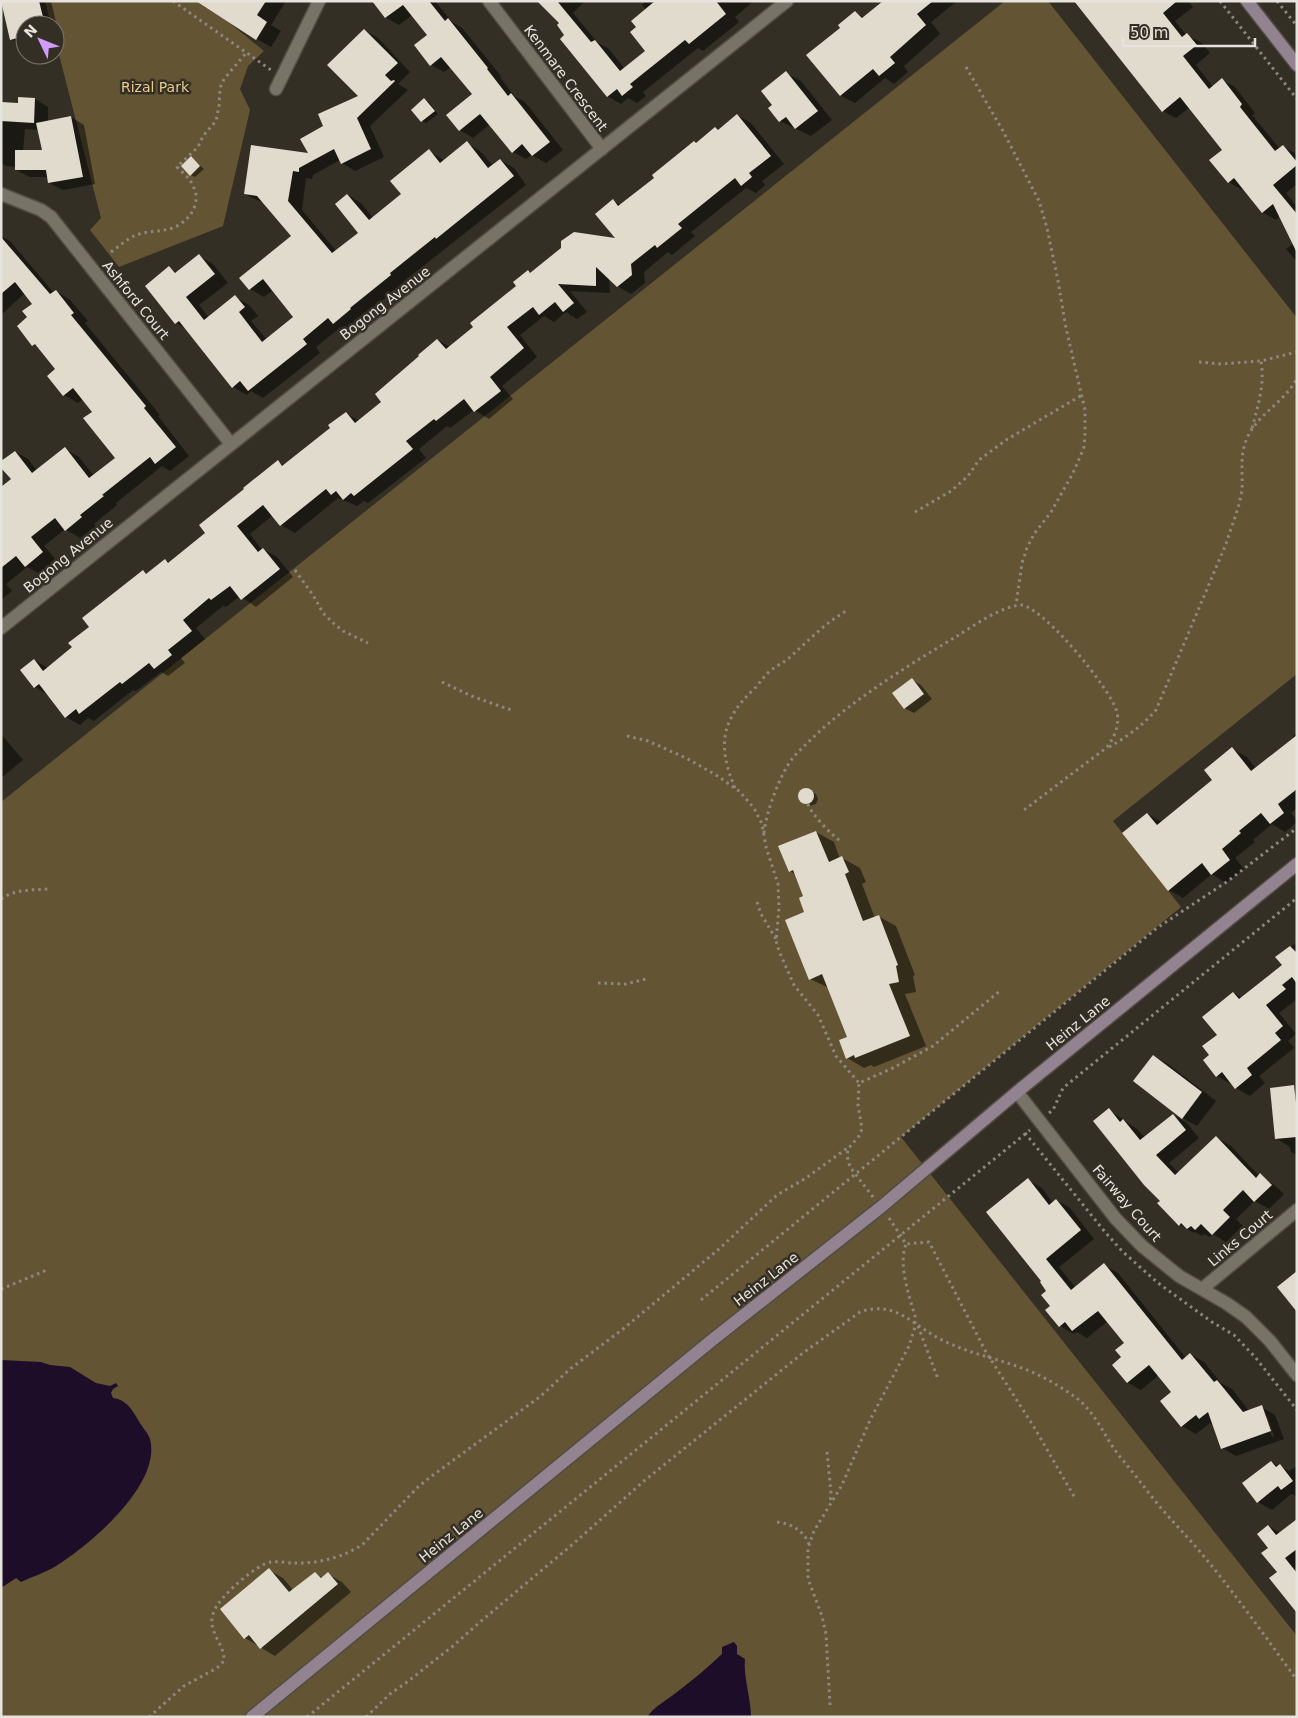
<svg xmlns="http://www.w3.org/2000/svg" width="1298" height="1718" font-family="'DejaVu Sans',sans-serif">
<rect width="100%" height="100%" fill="#342f25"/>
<g fill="#635434">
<path d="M45,1H203L264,51L248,66L240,89L250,110L223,226L119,267L90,230L101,218L55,39V25H51Z"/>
<path d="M1005,1H1048L1297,318V674L1113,821L1181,907L901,1137L1297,1636V1717H1V802Z"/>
</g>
<g fill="#1d0d28">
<path d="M1,1360L41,1362L50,1365L70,1367L96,1383L110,1386L116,1383L118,1386L113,1389L111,1393L113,1398C129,1400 134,1414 142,1426C145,1431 148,1433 150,1439C162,1484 90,1545 56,1566C45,1573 33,1576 21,1582L16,1578L1,1588Z"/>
<path d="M734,1642L737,1646V1654L745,1659C743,1676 751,1698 751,1717H647C655,1706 667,1700 677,1692C693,1680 708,1667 722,1654V1647Z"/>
</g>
<g fill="#0007" fill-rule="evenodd">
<path d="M2,1H51L60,39L55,40V25H25V47L11,39Z"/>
<path d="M205,1H286L271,25L281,31L271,47L257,39Z"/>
<path d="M374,1H435L452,22L462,28L501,76L500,77L514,96L525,102L563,150L546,163L532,155L526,159L513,152L490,124L473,138L460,130L474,94L451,67L444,72L431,65L429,35L412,15L399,25L385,17Z"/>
<path d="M539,1H585L573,13L597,42L609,49L624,68L647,51L638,27L646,10L642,5L646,1H754L735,17L739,22L703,51L698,48L643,92L646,96L637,103L628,98L621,104L607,96L566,35L561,23Z"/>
<path d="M885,1H957L931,22L940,34L904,66L908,72L894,84L885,78L855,103L840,95L842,28L855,12L865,18Z"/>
<path d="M1086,1H1188L1193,7L1175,21L1186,35L1201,42L1210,53L1196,65L1213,87L1222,80L1235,87L1255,113L1252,115L1280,149L1283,147L1297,154V184L1286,193L1297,207V262L1286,249L1294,243L1280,216L1276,220L1262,212L1244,189L1242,190L1229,182L1224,150L1190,107L1176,118L1163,111Z"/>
<path d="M364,30L378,38L410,72L398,84L408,90L370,126L384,157L355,171L342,163L340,160L313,175L312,179L306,178L302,210L337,252L360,233L348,195L361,203L373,218L403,195L429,151L445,161L467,143L480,151L493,166L500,160L514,168L526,185L403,282L404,283L363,316L364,317L348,331L341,327L316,347L320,353L263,398L251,391L247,395L233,387L186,329L176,323L169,268L178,273L199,256L213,264L228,283L199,305L209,318L235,297L249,305L258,316L251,321L267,340L295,318L273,290L264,297L250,289L293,236L263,202L259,201L245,194L311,155L325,127L360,97Z"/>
<path d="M786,73L801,81L832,120L811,136L780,121L770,108L774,105Z"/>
<path d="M35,99L48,107V122L71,117L84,125L95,184L63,190L49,183L48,177H30L16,170V167L6,166L1,163V103L19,105ZM25,129L39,130L43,151L23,152Z"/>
<path d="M424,100L429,102L438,114L426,123L422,121Z"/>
<path d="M737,115L751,123L784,164L762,181L765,185L756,193L746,188L691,232L695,236L672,255L668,252L644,272L645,283L631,294L617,286L609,278L610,293L570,291L587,312L577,319L566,312L554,322L544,316L520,335L537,357L502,386L513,399L489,419L474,410L450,428L447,426L419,449L426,458L368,503L364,501L357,506L338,498L295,533L281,525L273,515L250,534L262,550L263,549L277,557L293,577L256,607L240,596L226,607L223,606L196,628L205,639L181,658L185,663L168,676L161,672L136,691L133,690L94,721L88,718L80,725L66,717L48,695L35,687L34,660L48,668L74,647L91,627L143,572L148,574L165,560L170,563L207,533L278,462L284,466L332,428L346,413L359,421L383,402L438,340L450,347L474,327L518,286L528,272L531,273L618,239L613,201L621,205L696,144L719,130Z"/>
<path d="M191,158L204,169L195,177L191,175Z"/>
<path d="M1,236L10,241L54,293L56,291L70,300L88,321L85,323L160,415L158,416L189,456L170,471L162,466L116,503L117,505L94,524L96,526L80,538L65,529L44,546L57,561L40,574L27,567L6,584L12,591L1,600V489L13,480L1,461L14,451L28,459L37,471L65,449L79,457L94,476L116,458L94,412L83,399L78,403L64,395L57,369L29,317L33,304L25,293L1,315Z"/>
<path d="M1,436H2L3,459L1,458Z"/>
<path d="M912,680L921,685L932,699L914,713L904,708Z"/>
<path d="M1297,732V808L1291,813L1297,820V822L1285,832L1272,824L1253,840L1255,842L1235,858L1244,869L1226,883L1212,874L1183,898L1169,890L1147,814L1162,822L1214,781L1232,749L1247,757L1256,769L1294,738L1293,736Z"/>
<path d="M1,734L23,760L1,778Z"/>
<path d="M805,789L816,794L818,799L816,804L810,806L800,801L798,796L800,791Z"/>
<path d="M816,832L834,842L840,859L842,858L860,868L866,882L862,884L875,918L878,916L896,926L915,975L913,976L916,992L905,994L926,1046L874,1067L871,1065L864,1068L847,1058L849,1037L829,988L810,979L805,897L796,875L790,871Z"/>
<path d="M1297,942V999L1279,1013L1296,1034L1288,1041L1294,1048L1259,1076L1265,1083L1250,1096L1236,1088L1232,1082L1231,1084L1217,1076L1211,1055L1234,993L1242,998L1284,965L1277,957Z"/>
<path d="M1154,1056L1168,1064L1216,1101L1197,1126L1184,1119L1134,1081Z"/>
<path d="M1294,1087L1297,1088V1155L1291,1152L1290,1147L1276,1138Z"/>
<path d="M1109,1110L1137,1129L1145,1138L1173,1115L1185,1122V1121L1199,1138L1169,1163L1179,1173L1217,1138L1231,1146L1259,1176L1273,1184L1284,1194L1269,1209L1255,1201L1236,1219L1243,1226L1226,1242L1213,1234L1210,1237L1204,1234L1202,1236L1195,1232L1194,1233L1180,1225L1159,1203L1161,1201Z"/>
<path d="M1028,1180L1042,1188L1053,1203L1056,1200L1070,1208L1094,1239L1059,1267L1075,1287L1104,1265L1118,1273L1186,1358L1190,1354L1204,1362L1221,1383L1232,1389L1249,1411L1261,1407L1275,1415L1284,1439L1236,1456L1222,1448L1214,1426L1210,1423L1196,1434L1182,1426L1173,1392L1159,1375L1141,1390L1127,1382L1123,1358L1125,1343L1108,1321L1087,1338L1077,1332L1074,1334L1060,1326L1047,1310L1052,1306ZM1264,1416H1267L1274,1436L1272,1437Z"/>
<path d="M1271,1462L1289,1471L1297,1466V1496L1291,1494L1272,1510L1258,1502L1244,1484Z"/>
<path d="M1297,1520V1611L1270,1548L1269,1526L1280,1533Z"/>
<path d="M269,1570L283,1578L293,1590L315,1573L323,1578L328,1574L342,1582L351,1592L275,1656L245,1638Z"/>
</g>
<g fill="#e1dbce">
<path d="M1,1H39L45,25H25V36L10,40Z"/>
<path d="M196,1H266L257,15L267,22L256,40Z"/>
<path d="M372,1H429L445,21L448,18L488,68L487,69L508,96L511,93L550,142L532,156L522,144L512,153L480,114L459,131L446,115L472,94L441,57L430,66L414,45L427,35L403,5L385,18Z"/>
<path d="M537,1H557L591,42L595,40L620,71L645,51L630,32L636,27L631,21L655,1H716L726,14L689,44L685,40L630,84L633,87L622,96L617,89L607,97L560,39L564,35L557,25L559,23Z"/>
<path d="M883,1H933L917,14L926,25L890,57L895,63L879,76L873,69L840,96L806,55L840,28L838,25L855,11L862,18Z"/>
<path d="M1074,1H1177L1163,13L1182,37L1187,33L1197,45L1183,56L1209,89L1222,78L1242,104L1240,107L1275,151L1283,145L1297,162V165L1273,185L1297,214V253L1273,204L1262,213L1234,178L1228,183L1209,160L1222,150L1180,97L1162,112Z"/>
<path d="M364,29L398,63L385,75L391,81L394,80L395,81L357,118L371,149L341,164L334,149L299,168V172L293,171L288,201L332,253L358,233L335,204L347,194L369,220L401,194L390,181L429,149L440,163L467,141L488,168L500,159L514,176L436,239L435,237L390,273L391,275L350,308L351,309L333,324L328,318L303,339L307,344L248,391L240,381L232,388L179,321L175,324L145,286L169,266L175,273L199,254L215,274L186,297L204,320L235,295L245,307L239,312L262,342L293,317L263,279L249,290L239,278L291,236L257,196L244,194L251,145L308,153L300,139L323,126L318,114L358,96L327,65Z"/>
<path d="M786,71L818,111L795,129L786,117L779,122L768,108L772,105L761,91Z"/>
<path d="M18,97L35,98L34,123L1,121V102L18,103Z"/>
<path d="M424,98L435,111L421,122L411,110Z"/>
<path d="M737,114L771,156L749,173L752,177L741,186L735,178L678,224L682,228L657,248L655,245L631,264L632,275L617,287L596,267V286L558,284L574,303L563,312L555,302L539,315L533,307L507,327L524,348L490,377L501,391L474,412L464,399L436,421L434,419L406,441L413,449L354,496L351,493L343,500L336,491L331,495L326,489L280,526L263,505L237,526L258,552L263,548L280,569L241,600L230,586L211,600L209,598L183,620L192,631L168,650L172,655L154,669L149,663L122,684L120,682L79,714L76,709L65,718L39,684L34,688L20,670L34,659L43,671L72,647L68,643L89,627L82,618L143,570L146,574L165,559L168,563L205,533L199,525L244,489L243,488L278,460L282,466L330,428L328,425L346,412L355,423L381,402L375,394L419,356L418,355L437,339L446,349L473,327L470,323L516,286L513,282L528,270L530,273L561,248V241L574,232L615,238L595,214L613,199L618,206L654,178L652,175L694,141L696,143L715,127L718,130Z"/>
<path d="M71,116L83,177L48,183L46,170H15V150H42L36,123Z"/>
<path d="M191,156L200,166L190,176L181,166Z"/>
<path d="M1,237L50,294L56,290L74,313L71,315L146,406L144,408L176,447L155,464L150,457L102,495L104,496L80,515L82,517L65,531L55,518L31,537L43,552L25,567L16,556L1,568V487L11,479L1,468V461L15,451L32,473L65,447L89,478L115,458L83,418L92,412L73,388L63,396L47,376L55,369L35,344L32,346L17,326L27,317L22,311L32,304L15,282L1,294Z"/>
<path d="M912,678L924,694L904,709L892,693Z"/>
<path d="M1297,735V789L1278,804L1284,813L1270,824L1261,813L1239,831L1241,833L1222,849L1230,860L1211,875L1202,863L1168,891L1122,833L1147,813L1157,825L1212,780L1204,770L1232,747L1251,771Z"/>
<circle cx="806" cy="796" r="8"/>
<path d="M816,831L829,862L842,856L849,872L845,874L863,921L879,915L898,965L896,966L899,982L889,984L910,1036L855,1058L854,1055L846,1059L839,1040L847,1037L822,974L809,980L785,920L804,912L799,898L803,896L793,870L789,872L778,846Z"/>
<path d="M1290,946L1297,953V984L1292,977L1282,985L1286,989L1266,1005L1283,1026L1275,1033L1281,1040L1247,1068L1252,1075L1235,1089L1222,1072L1216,1077L1203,1060L1209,1055L1202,1046L1217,1035L1202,1017L1233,992L1239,999L1282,965L1275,957Z"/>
<path d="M1153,1055L1202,1092L1182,1119L1133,1081Z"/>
<path d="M1294,1085L1297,1112V1137L1275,1139L1270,1088Z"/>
<path d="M1109,1108L1120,1122L1123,1119L1140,1140L1173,1114L1186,1130L1156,1155L1175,1175L1216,1136L1256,1178L1260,1173L1272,1185L1254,1202L1243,1190L1223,1210L1230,1217L1212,1235L1201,1224L1195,1230L1191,1226L1187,1229L1181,1223L1179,1226L1157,1203L1160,1201L1144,1185L1093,1121Z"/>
<path d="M1028,1178L1049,1205L1056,1199L1081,1230L1046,1259L1071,1290L1104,1263L1182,1360L1190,1353L1214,1382L1217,1380L1243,1412L1262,1405L1271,1431L1221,1449L1208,1412L1199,1419L1196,1415L1181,1427L1160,1401L1171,1392L1149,1365L1127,1383L1112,1365L1121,1357L1115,1350L1124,1343L1098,1311L1072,1331L1065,1322L1059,1327L1045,1310L1050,1306L1041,1295L1046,1291L1040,1282L1041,1281L986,1212Z"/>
<path d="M1297,1271V1312L1277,1287Z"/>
<path d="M1271,1461L1276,1467L1280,1464L1293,1481L1281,1490L1278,1486L1257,1503L1242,1483Z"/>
<path d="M1297,1519V1549L1285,1558L1297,1573V1613L1269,1578L1277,1572L1261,1553L1268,1548L1257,1534L1268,1525L1276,1535Z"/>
<path d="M269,1568L289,1592L315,1572L321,1578L328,1572L338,1584L260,1649L249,1635L244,1639L220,1609Z"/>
</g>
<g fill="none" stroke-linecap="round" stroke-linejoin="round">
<defs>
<g id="street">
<path d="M489,1L602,149"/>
<path d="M276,89L319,1"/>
<path d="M1,194L41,210L51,217L231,444"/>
<path d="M1,628L787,1"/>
<path d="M1017,1092L1116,1219L1142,1246L1179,1276L1226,1303L1246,1317L1270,1341L1297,1375"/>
<path d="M1202,1289L1297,1210"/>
</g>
<g id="secondary">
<path d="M1247,1L1297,65"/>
<path d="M252,1717L711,1341L881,1207L1017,1092L1297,864"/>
</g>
</defs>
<use href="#street" stroke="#514c44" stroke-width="15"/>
<use href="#secondary" stroke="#514c44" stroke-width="15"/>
<g stroke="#8d8981" stroke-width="3" stroke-dasharray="2.5 4" stroke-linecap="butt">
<path d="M173,1L271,70"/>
<path d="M1220,1L1297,99"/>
<path d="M1277,1L1297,26"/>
<path d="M966,67L1003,131L1039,201L1047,228L1058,281L1066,328L1085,410V434L1084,447L1080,457L1073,473L1051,512L1034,534L1027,548L1022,563L1016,605"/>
<path d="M111,252C119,246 126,240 134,236C145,231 157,232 169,229C186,225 202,206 194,188C191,179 183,173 177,167L198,147L203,136L216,121L219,106L220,88L224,79L246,53"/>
<path d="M1199,362L1221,364L1261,361L1297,352"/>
<path d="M1252,428C1258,406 1265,384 1261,361"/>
<path d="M915,512L951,491L968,476L979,460L1006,440L1082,395"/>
<path d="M295,570L313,595L323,613L332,622L343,631L368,643"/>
<path d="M442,682L474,697L514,711"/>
<path d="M627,736L648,741L686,758L716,775L739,791L754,808L762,824L766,847L778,884L779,908L776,941L779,951L794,985L818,1015L836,1056L859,1083"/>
<path d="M1109,747C1127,737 1142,726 1156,710L1226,544C1231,527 1240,507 1242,489C1243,469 1239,455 1248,436C1259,413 1286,401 1297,378"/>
<path d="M735,788C717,745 721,720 755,688C760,683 764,676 770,671C776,666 783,663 789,658C808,641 826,622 848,610"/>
<path d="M808,804C811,814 831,834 840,841"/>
<path d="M764,833C766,812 780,775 792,759C801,748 812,739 822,729C863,693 911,664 957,636C975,625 1001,606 1022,605C1046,610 1110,688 1117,712C1120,725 1114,739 1106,748L1024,810"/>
<path d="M1,899C16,889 32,890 49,889"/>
<path d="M757,902L761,914L776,939"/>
<path d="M598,983L626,984L646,979"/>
<path d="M1049,1113L1053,1110L1063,1088L1297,898"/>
<path d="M1025,1133L1105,1232L1122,1251L1158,1283L1212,1322L1234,1335L1255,1357L1297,1410"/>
<path d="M873,1197L850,1167L847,1156L848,1149L859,1136L862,1129L858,1105L859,1083L891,1069L933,1046L1001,990"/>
<path d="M889,1218L906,1244L929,1242L986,1352L1034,1427L1075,1498"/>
<path d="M1,1289L47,1270"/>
<path d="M701,1300L1157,928L1228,881L1297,828"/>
<path d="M918,1326L938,1379"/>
<path d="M827,1452L831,1493L830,1504"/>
<path d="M777,1522C792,1524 803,1530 809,1544"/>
<path d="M830,1705L826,1634L822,1616L808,1579V1548L814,1531L842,1485L871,1418L909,1346L915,1327V1316C909,1296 898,1264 906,1244"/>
<path d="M149,1717L184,1686L217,1668L224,1661C225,1646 210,1634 212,1618C213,1613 215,1608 218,1604C226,1592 257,1564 271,1562C279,1561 287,1563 294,1563C318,1564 344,1557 363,1544L418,1487L429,1478L541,1396L570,1369L623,1329L719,1249L777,1195L806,1178L850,1146"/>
<path d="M307,1717L1030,1130"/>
<path d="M366,1717L390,1694L407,1682L453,1646L480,1622L573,1544L644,1481L803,1353L860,1312C896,1299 914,1327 944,1341C969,1353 994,1358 1019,1367C1040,1374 1062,1387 1079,1400C1097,1415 1106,1440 1121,1458C1133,1472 1144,1487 1156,1502C1169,1518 1183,1532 1196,1547C1232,1589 1264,1635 1297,1680"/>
</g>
<use href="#street" stroke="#787367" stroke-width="12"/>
<use href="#secondary" stroke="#938391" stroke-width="12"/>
</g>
<g text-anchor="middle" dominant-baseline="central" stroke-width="5" stroke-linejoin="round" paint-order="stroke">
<g font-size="14" fill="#e7e4dd" stroke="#342f25">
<text transform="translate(566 78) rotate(53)">Kenmare Crescent</text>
<text transform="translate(136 300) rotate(51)">Ashford Court</text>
<text transform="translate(385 303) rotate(-38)">Bogong Avenue</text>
<text transform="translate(68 555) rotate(-39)">Bogong Avenue</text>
<text transform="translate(1078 1023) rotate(-39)">Heinz Lane</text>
<text transform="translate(1127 1203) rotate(49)">Fairway Court</text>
<text transform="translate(1240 1238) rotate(-40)">Links Court</text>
<text transform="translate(766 1279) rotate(-38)">Heinz Lane</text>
<text transform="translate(451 1535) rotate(-39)">Heinz Lane</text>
</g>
<g font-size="14" fill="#e9cb8c" stroke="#342f25">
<text x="155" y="87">Rizal Park</text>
</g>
</g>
<rect width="1298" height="1718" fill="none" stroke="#e7e4dd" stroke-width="5"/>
<g transform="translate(40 40) rotate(313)"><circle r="24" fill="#342f25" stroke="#7c776f"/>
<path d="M0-4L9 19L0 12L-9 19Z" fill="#d29cfd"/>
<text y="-8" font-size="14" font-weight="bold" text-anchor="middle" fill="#e7e4dd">N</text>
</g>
<path d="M1123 38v8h132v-8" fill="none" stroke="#e7e4dd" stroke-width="2.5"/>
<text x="1130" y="38" font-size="15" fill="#e7e4dd" stroke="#342f25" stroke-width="4" paint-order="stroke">50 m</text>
</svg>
